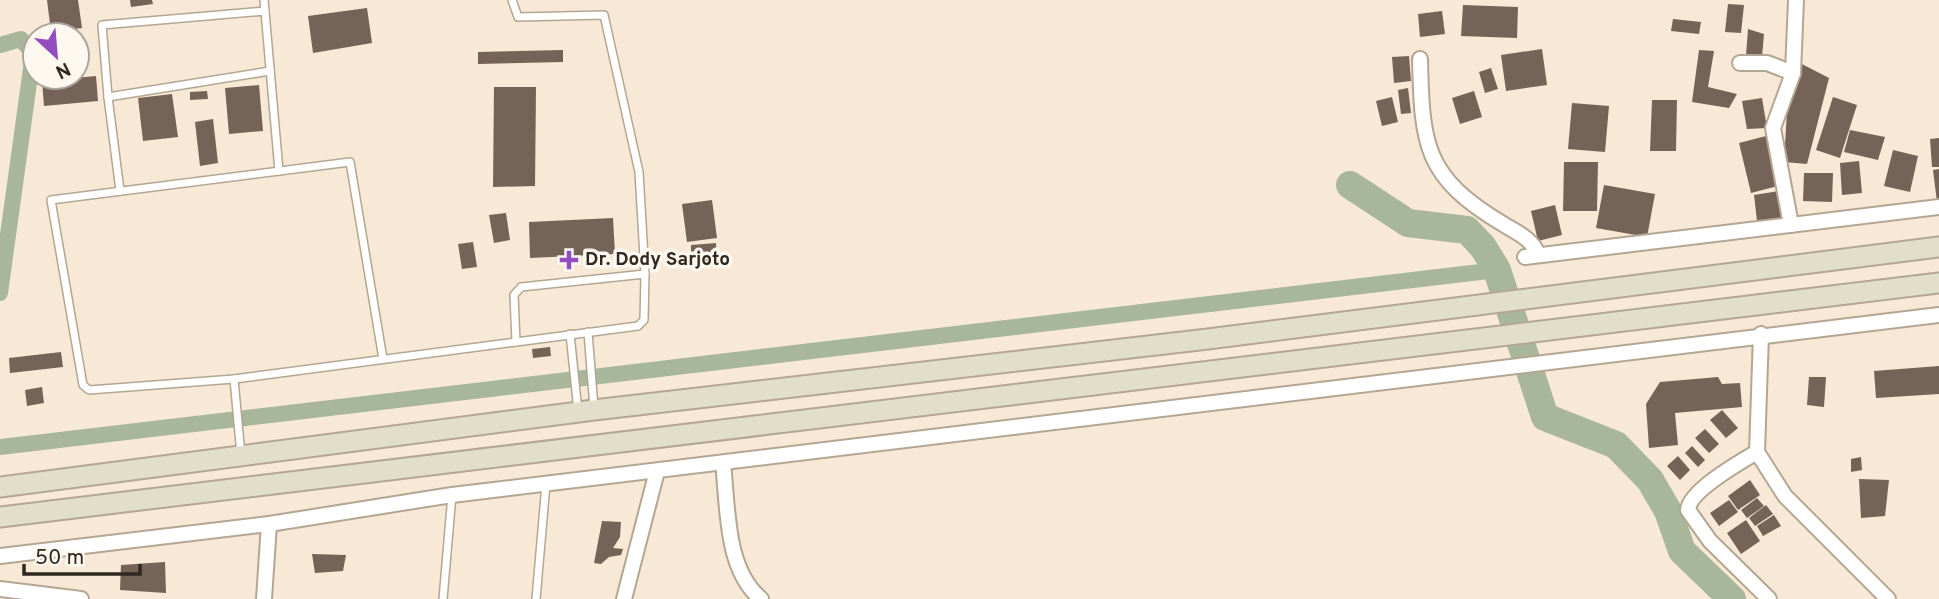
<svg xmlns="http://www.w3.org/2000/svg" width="1939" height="599" font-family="Overpass,sans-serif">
<rect width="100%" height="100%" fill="#f7e9d5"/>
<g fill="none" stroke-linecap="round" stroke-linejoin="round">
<g stroke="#a8b69a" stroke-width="16">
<path d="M0,45L21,39L33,54L0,293"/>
<path d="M0,447L1497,270"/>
</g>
<path stroke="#a8b69a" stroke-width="28" d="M1350,185L1408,223L1467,230L1483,247L1497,270L1545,417L1616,445L1650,480L1668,511L1682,551L1732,599"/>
</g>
<g fill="#766357">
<path d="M47,0H78L82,28L51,32Z"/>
<path d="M130,0H152L153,4L131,7Z"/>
<path d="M1728,4L1744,5L1741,33L1725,32Z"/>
<path d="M1463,5L1518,7L1517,38L1461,36Z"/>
<path d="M367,8L372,43L313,53L308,16Z"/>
<path d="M1442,11L1445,34L1420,37L1418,14Z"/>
<path d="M1673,19L1701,22L1699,34L1671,31Z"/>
<path d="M1748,29L1764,34L1762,57L1746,55Z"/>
<path d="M1542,49L1547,85L1506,91L1501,55Z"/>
<path d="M563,50V62L478,64V52Z"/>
<path d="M1699,50L1714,51L1708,87L1737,94L1729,108L1692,102Z"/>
<path d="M1409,56L1411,81L1394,83L1392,57Z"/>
<path d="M1798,62L1829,78L1807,164L1784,162L1787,111Z"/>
<path d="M1491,68L1498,89L1485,93L1479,72Z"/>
<path d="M96,76L98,101L44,106L42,81Z"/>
<path d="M259,85L263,131L229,134L225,88Z"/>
<path d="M494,87H536L535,186L493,187Z"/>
<path d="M1408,88L1411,113L1401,114L1398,90Z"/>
<path d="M207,91L208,99L190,100V92Z"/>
<path d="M1474,91L1482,117L1460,124L1452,98Z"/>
<path d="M172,94L178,137L143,141L138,98Z"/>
<path d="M1392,97L1398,122L1382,126L1376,101Z"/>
<path d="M1833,97L1857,105L1840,158L1816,150Z"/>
<path d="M1762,98L1767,128L1747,129L1742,101Z"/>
<path d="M1652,100H1677L1676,151H1650Z"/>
<path d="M1572,103L1609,106L1605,152L1568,149Z"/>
<path d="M213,119L218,163L200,166L195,122Z"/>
<path d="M1850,130L1885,137L1878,160L1844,152Z"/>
<path d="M1766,136L1778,186L1751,193L1739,143Z"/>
<path d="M1939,138V167H1932L1930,139Z"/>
<path d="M1893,150L1918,156L1910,192L1884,186Z"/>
<path d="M1859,161L1862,193L1842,195L1840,163Z"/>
<path d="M1564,162H1598L1597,211H1563Z"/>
<path d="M1939,169V202H1937L1933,170Z"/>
<path d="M1804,173H1833L1832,202L1803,201Z"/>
<path d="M1604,185L1655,194L1647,237L1596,228Z"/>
<path d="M1779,191L1783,218L1757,221L1754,195Z"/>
<path d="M712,200L717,238L687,242L682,204Z"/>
<path d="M1555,205L1562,235L1538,241L1531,211Z"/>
<path d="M506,213L510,240L494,243L489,215Z"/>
<path d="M613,218L615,254L530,258L529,222Z"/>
<path d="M473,242L477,267L462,269L458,244Z"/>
<path d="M716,243L717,262L691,264V245Z"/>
<path d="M550,347L551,356L533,358L532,349Z"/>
<path d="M61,352L63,367L10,373L9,358Z"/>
<path d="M1939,366V394L1876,398L1874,371Z"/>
<path d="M1718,377L1722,384L1740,383L1742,407L1675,413L1678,445L1649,448L1646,404L1660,382Z"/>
<path d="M1809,377H1826L1824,407L1807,405Z"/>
<path d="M42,387L44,403L27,406L25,390Z"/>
<path d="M1722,410L1738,428L1726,438L1710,420Z"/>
<path d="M1705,429L1719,444L1709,453L1695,438Z"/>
<path d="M1692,446L1705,460L1698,467L1685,453Z"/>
<path d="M1678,456L1690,470L1680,480L1667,466Z"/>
<path d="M1861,457L1862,470L1851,472V459Z"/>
<path d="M1859,479L1889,480L1885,516L1861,518Z"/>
<path d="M1750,480L1760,495L1738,510L1728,496Z"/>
<path d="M1757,498L1764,506L1747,518L1741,510Z"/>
<path d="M1729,500L1738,512L1719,526L1710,513Z"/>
<path d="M1766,505L1773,514L1755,526L1749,518Z"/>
<path d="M1774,515L1781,526L1763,536L1757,526Z"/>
<path d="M1746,520L1760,541L1741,554L1727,533Z"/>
<path d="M602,521L621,522L620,537L613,548L623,549L621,555L609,557L601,564L594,563Z"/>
<path d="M312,554L346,555L343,571L315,573Z"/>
<path d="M165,562L166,593L120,590L121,565Z"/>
</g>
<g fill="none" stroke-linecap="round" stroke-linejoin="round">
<defs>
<g id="service">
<path d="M264,0L279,171"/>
<path d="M512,0L518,17L604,15L639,172L645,274"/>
<path d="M108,97L102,25L265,11"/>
<path d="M120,191L108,97L270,71"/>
<path d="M645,274L644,320L638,326L516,342L514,295L521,287Z"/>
<path d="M588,332L594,408"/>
<path d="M570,334L578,411"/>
<path d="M383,359L350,162L51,200L83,385L89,390L234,379L516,342"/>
<path d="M234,379L241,455"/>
<path d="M443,599L452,495"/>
<path d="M536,599L546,484"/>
</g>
<g id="minor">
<path d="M1420,59C1422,145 1424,177 1503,224C1516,232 1533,239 1538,255"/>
<path d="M1740,63H1767L1793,73L1773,128L1791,225"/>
<path d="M1793,73L1796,0"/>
<path d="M1525,257L1939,207"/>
<path d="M1761,334L1757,452L1785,496L1888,599"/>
<path d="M1757,452C1740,462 1689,491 1688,510L1710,541L1769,599"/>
<path d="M723,463C728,507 725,569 761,599"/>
<path d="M0,556L269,524L452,495L1939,315"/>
<path d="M0,589L81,599"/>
<path d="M264,599L269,524"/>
<path d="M624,599L657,471"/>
</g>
<g id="secondary">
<path d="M0,487L594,410L1208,339L1939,247"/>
<path d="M0,517L1939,283"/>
</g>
</defs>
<use href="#service" stroke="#b3a693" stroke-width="10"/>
<use href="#minor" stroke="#b3a693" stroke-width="18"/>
<use href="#secondary" stroke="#b3a693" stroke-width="23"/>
<use href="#service" stroke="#fff" stroke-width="7"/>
<use href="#minor" stroke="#fff" stroke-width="14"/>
<use href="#secondary" stroke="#e1dec9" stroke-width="19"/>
</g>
<path fill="#944dc0" stroke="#fdf8f0" stroke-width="2.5" d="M565.5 249.5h7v7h7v7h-7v7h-7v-7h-7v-7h7z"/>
<g text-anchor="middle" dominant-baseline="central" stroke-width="7" stroke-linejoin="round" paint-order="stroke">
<g font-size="19" font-weight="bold" fill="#2e2821" stroke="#fdf8f0" text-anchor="start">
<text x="585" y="260">Dr. Dody Sarjoto</text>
</g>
</g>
<g transform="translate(56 56) rotate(154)"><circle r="33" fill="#fdf8f0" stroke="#aaa59d" stroke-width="2"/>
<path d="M0-5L12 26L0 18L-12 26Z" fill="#944dc0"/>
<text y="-10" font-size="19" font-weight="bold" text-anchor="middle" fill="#2e2821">N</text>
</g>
<path d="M24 564v10h116v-10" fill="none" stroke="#2e2821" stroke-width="3.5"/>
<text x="35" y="564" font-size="21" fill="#2e2821" stroke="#fdf8f0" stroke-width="5" paint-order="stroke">50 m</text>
</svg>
